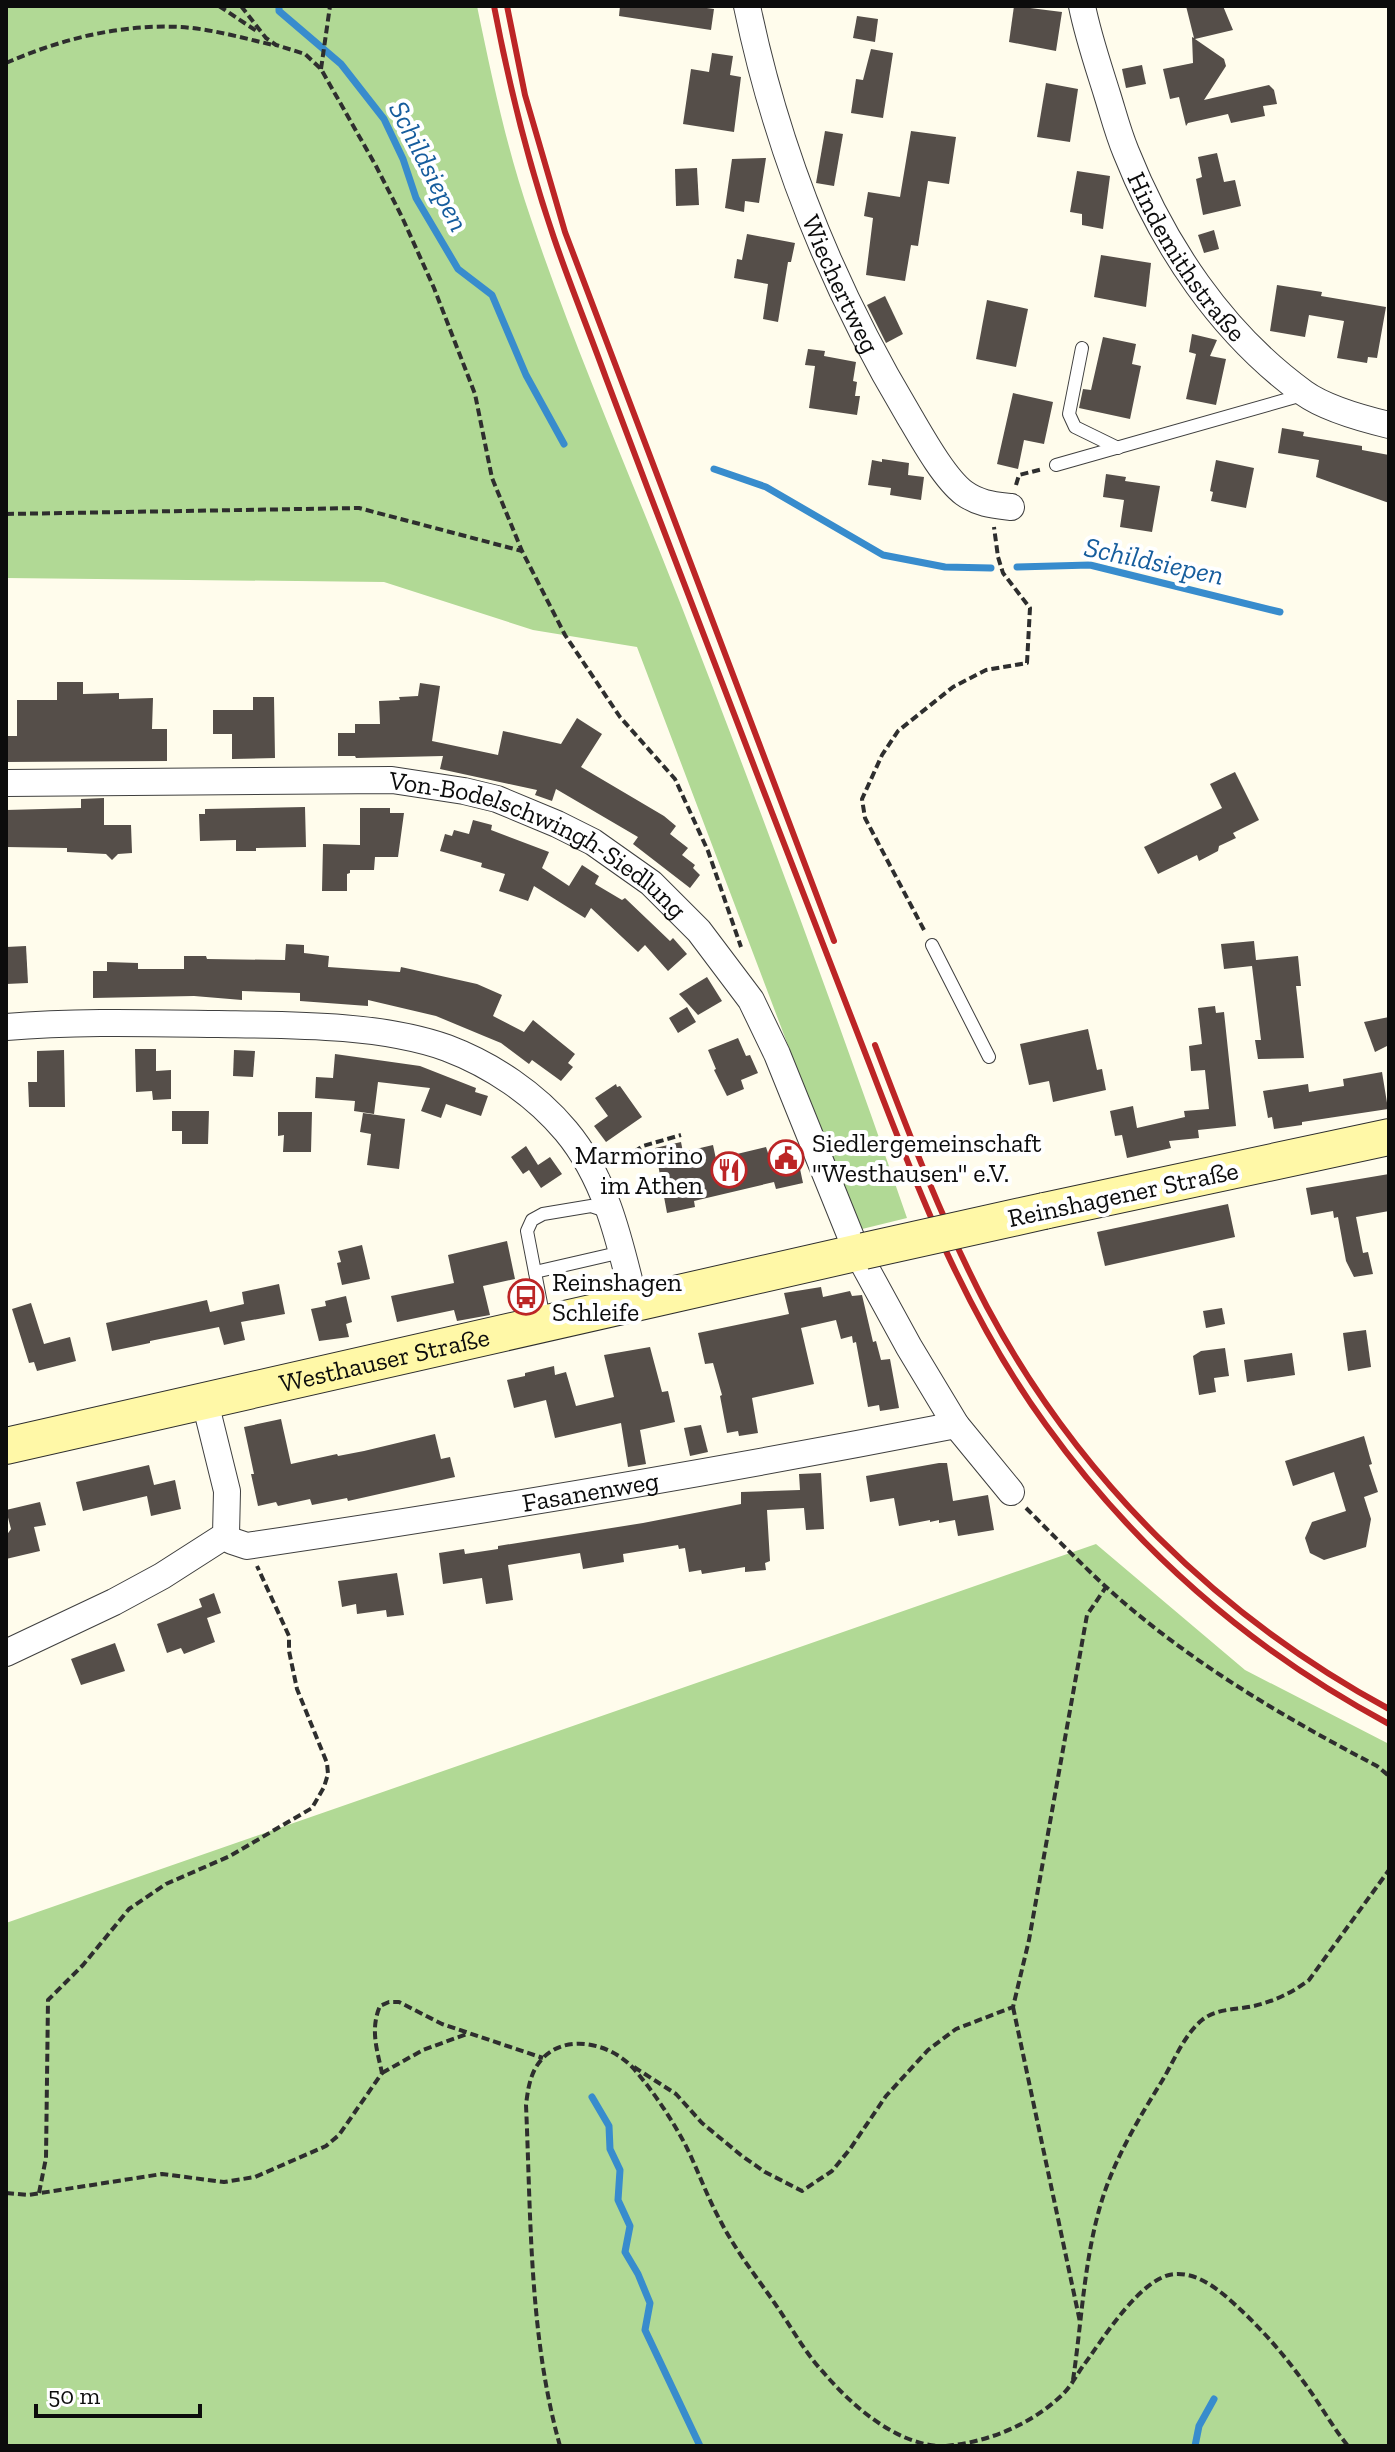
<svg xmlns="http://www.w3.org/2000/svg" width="1395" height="2452" font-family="'Zilla Slab',serif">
<rect width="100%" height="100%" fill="#fffcec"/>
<g fill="#b1d995">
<path d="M6,6H477C492,78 507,150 531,219C575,350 631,477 681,605C760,808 836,1012 907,1218L858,1230L637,647L533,630L384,582L6,578Z"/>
<path d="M1096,1544L1245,1670L1389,1744V2446H6V1923Z"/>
</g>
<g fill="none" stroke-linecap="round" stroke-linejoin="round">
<g stroke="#388ccd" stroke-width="7">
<path d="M279,6V11L341,64L384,119L403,159L416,198L458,269L492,295L526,375L564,444"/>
<path d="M714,469L766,487L883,555L945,567L991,568"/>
<path d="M1017,567L1090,565L1280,612"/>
<path d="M592,2097L609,2126L610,2149L620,2170L618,2200L630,2226L625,2252L638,2274L650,2303L645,2330L700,2446"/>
<path d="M1195,2446L1199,2426L1214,2399"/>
</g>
</g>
<g fill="#554e49">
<path d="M620,6H692L714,9L711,30L619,16Z"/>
<path d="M1014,6L1062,12L1056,51L1009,42Z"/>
<path d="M1186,6H1223L1233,30L1195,39L1224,59L1226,66L1204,100L1269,85L1274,90L1277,104L1263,106L1265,116L1231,123L1228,114L1188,123L1186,126L1179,97L1170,99L1163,69L1193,63L1192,37L1194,38Z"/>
<path d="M857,16L878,19L875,42L853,38Z"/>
<path d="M871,49L893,53L883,118L851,113L856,79L863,80Z"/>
<path d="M712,53L733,56L730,75L741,77L734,132L683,124L691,69L709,72Z"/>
<path d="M1142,65L1146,84L1126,88L1122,69Z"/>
<path d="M1046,83L1078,89L1070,142L1037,137Z"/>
<path d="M825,131L843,134L834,186L816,183Z"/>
<path d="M911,131L956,137L949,184L928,181L918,246L911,245L905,281L866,275L873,218L864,216L868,192L900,197Z"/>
<path d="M1217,153L1224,182L1235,180L1241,206L1203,215L1196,179L1202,177L1198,157Z"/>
<path d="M766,158L759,203L745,201L744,212L725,208L732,159Z"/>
<path d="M697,168L699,205L676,206L675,169Z"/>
<path d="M1077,171L1110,176L1103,229L1082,225V214L1070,212Z"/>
<path d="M1214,230L1219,249L1204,253L1198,235Z"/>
<path d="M747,234L795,243L791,262H788L778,322L763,319L768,284L734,278L737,259L742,260Z"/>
<path d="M1101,255L1151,263L1146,307L1094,297Z"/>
<path d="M1277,285L1322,292L1321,296L1386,307L1377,358L1368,357L1367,363L1337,358L1344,321L1309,315L1305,337L1270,331Z"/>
<path d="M885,296L903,334L886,343L867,305Z"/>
<path d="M987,300L1028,309L1016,367L976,359Z"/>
<path d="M1192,334L1217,340L1210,356L1226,359L1216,405L1186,399L1196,354L1189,352Z"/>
<path d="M1103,337L1136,344L1132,364L1141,366L1130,419L1079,408L1083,389L1091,390Z"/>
<path d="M808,349L825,351L824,356L856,362L853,381L857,382L855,396H860L857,415L809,408L815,366L805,365Z"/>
<path d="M1013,393L1053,402L1044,444L1024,440L1018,469L997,464Z"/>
<path d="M1282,428L1304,432L1303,436L1362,446V450L1389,455V503L1316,477L1319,460L1278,453Z"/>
<path d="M882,459L909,463L908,475L924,477L921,500L890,495L891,488L868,485L872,460L882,462Z"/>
<path d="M1216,460L1254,468L1246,508L1211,501L1213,492L1210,491Z"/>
<path d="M1106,474L1126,477L1125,481L1160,486L1152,532L1120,527L1124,500L1103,497Z"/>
<path d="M57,682H83V694L119,693V699L153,698L152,729H167V761L6,762V736H17V700H57Z"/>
<path d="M420,683L440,686L432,741L498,755L503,731L561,744L577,718L602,734L581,767L664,816L676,826L670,834L688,848L682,855L695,865L693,868L700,875L690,888L633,844L638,837L556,789L552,801L535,795L537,790L440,769L443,756L356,758L355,756H338V733H355V724H380L379,701L400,700L399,697L418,696Z"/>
<path d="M253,697H274L275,758L232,759V734H213V710H253Z"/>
<path d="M1235,772L1259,820L1233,833L1236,838L1219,846L1218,851L1199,861L1197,855L1158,874L1144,847L1222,808L1210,784Z"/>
<path d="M104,798V825H131L132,853L118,854L112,860L106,854L67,852V848L6,847V810L81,808V799Z"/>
<path d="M305,807L306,847L256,848V851H236V840L200,841L199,814H205V809Z"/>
<path d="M360,808H390V813H404L398,857H375L374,870H350V873L347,874V891H322L323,844L360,845Z"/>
<path d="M473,820L492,825L491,830L549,852L542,868L569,886L582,865L599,876L595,884L622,900L625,898L670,941L673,938L687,954L668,971L645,945L638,952L591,908L585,918L534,886L528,901L499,891L505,874L481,867L482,863L440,851L445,834L452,836L454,830L469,834Z"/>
<path d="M1254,941L1256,960L1298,956L1301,986H1296L1304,1058L1258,1059L1255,1040H1261L1252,966L1224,969L1221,944Z"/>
<path d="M286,944L304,945V953L329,956L328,967L400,972L401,967L477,984L502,995L493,1016L524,1032L533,1020L575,1054L568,1063L573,1067L561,1081L532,1060L529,1064L501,1043L484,1036L436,1016L368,1000V1006L300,1001V993L242,991V1000L194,996L93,998V971H107V962L138,963V969H184V956H206L207,959L285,960Z"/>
<path d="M26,946L28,983L6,984V947Z"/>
<path d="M707,977L722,1001L698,1015L679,994Z"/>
<path d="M1215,1006L1216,1013L1224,1012L1236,1126L1198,1130L1199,1138L1169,1141L1171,1148L1127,1158L1122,1135L1115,1136L1110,1111L1133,1106L1137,1128L1185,1117L1184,1111L1209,1109L1205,1070L1191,1071L1189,1046L1202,1044L1198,1008Z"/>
<path d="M687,1007L696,1022L678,1033L669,1018Z"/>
<path d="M1389,1017V1045L1375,1052L1364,1022Z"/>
<path d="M1088,1029L1097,1070L1102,1069L1106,1090L1053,1102L1049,1081L1029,1085L1020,1044Z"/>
<path d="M738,1038L746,1056L750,1055L758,1073L741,1080L744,1089L727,1096L714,1070L716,1069L708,1050Z"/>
<path d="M135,1049H156V1071L171,1070V1099L153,1100L152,1091L136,1092Z"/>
<path d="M64,1050L65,1107H29L28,1082H37V1051Z"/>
<path d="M234,1050L255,1051L253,1077L233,1076Z"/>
<path d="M335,1054L420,1066L476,1088L475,1092L488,1096L481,1116L446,1104L441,1118L421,1111L430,1088L378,1082L374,1114L354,1111L355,1101L315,1098L316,1077L333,1078Z"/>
<path d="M1382,1072L1388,1109L1302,1122V1125L1274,1129L1272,1117L1268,1118L1263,1091L1308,1084L1309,1092L1344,1086L1343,1079Z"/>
<path d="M616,1084L617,1087L620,1086L642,1117L606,1142L594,1126L608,1116L595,1098Z"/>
<path d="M172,1111H209L208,1144H182V1131H172Z"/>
<path d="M278,1112H312L311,1152H283L284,1135L278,1136Z"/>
<path d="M363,1113L405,1119L399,1169L367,1165L371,1134L360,1132Z"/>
<path d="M681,1142L683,1152L713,1145L716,1159L766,1147L769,1156L796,1150L803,1183L776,1189L774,1182L694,1201L695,1207L667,1213L655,1148Z"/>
<path d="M526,1146L538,1165L550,1157L562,1174L541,1188L529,1170L523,1174L511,1157Z"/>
<path d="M1389,1174V1211L1356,1217L1363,1253L1368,1252L1373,1274L1354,1277L1346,1261L1338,1217L1334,1218L1333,1211L1311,1215L1306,1188Z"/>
<path d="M1228,1204L1235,1237L1105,1266L1097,1232Z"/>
<path d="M507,1241L515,1279L483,1286L490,1315L457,1321L454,1310L397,1322L391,1296L454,1283L448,1255Z"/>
<path d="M362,1245L370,1279L342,1285L337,1263L341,1262L338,1251Z"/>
<path d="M279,1284L285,1314L241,1322L245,1340L224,1345L219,1327L150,1341V1343L112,1351L106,1323L207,1300L210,1312L244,1304L242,1292Z"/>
<path d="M821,1287L823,1297L850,1291L852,1296L862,1295L873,1342L876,1341L881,1360L890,1359L899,1408L880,1411L879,1405L868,1407L856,1342L853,1343L852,1336L841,1339L836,1320L801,1328L814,1384L752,1398L758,1433L739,1436L738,1431L727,1433L720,1396L722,1395L713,1363L705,1364L698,1333L789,1314L784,1293Z"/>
<path d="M346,1296L352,1322L346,1324L349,1337L319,1341L311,1309L326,1306L325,1301Z"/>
<path d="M31,1303L44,1344L70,1337L76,1361L37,1371L34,1362L29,1363L12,1309Z"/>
<path d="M1222,1308L1225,1324L1206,1328L1203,1311Z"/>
<path d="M1366,1330L1371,1367L1348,1371L1343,1333Z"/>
<path d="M650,1347L662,1392L668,1391L675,1422L640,1430L646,1464L628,1467L621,1423L555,1438L546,1400L514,1408L507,1380L525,1376V1373L554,1366L555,1375L566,1372L576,1406L614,1397L604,1355Z"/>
<path d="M1225,1348L1229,1376L1214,1378L1216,1392L1199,1395L1193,1356L1201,1351Z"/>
<path d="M1292,1353L1295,1375L1247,1382L1244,1360Z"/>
<path d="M281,1419L291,1464L337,1454L338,1456L364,1451L435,1434L441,1459L450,1457L455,1477L348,1501L347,1498L312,1505L310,1499L278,1506L276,1502L258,1506L251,1474H254L244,1427Z"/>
<path d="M701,1425L708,1452L690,1456L684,1428Z"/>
<path d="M1364,1436L1372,1464L1369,1465L1378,1492L1364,1497L1371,1519L1366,1547L1324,1560L1310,1553L1305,1538L1312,1522L1346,1511L1334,1472L1293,1486L1285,1461Z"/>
<path d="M939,1463H947L953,1501L988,1495L994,1530L958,1536L955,1520L939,1523V1520L930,1522V1520L899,1526L894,1498L870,1502L866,1476Z"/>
<path d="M149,1465L154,1485L175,1480L181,1509L151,1516L147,1496L83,1511L76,1482Z"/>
<path d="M821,1473L824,1529L806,1530L804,1508L767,1510L770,1561L765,1563L766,1570L745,1572V1567L702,1574L701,1570L689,1572L685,1548L679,1549L678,1545L623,1554L624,1562L583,1569L580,1553L508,1565L513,1600L486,1604L482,1578L443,1584L439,1553L464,1549L465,1554L498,1549V1546L643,1523L741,1504V1492L800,1490L799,1474Z"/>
<path d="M40,1502L46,1525L34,1527L40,1551L6,1559V1536L11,1529L6,1510Z"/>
<path d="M397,1573L404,1615L387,1617L386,1610L357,1614L356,1604L342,1607L338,1581Z"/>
<path d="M214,1593L221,1613L207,1618L215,1642L184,1654L181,1648L167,1653L157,1624L202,1607L199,1599Z"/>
<path d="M115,1643L125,1671L81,1685L71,1659Z"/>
</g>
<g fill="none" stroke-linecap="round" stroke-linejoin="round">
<defs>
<g id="lane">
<path d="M1082,348L1069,414L1075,427L1118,448"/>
<path d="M1056,465L1306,394"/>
<path d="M932,945L989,1057"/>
<path d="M535,1272L622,1252"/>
<path d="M544,1319L527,1231L532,1220L543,1214L591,1206L609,1212"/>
</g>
<g id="street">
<path id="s1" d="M747,6C777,151 832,287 908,414C921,436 944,478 964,493C979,504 994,505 1011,507"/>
<path id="s2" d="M1082,6C1088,36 1098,65 1107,94C1113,113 1118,133 1126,152C1163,245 1221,333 1304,393C1325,408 1364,419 1389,425"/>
<path id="s3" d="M6,783L392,780L464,791L497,799L557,824L593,842L651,883L699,931L751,1000L777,1054L857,1252L909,1347L956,1425L1011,1492"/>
<path d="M6,1027C76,1021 148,1023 218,1024C290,1025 380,1024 447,1048C492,1065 535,1094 566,1131C607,1180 620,1243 635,1304"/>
<path id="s4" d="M226,1535L232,1541L247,1546C484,1511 721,1471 956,1425"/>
<path d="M6,1653L114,1602L162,1576L226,1535L227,1491L205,1402"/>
</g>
<g id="secondary">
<path d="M1044,1211L1389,1137"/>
<path id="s5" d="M6,1446L864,1251"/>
</g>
</defs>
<use href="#lane" stroke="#3f3f3f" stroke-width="14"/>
<use href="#street" stroke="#3f3f3f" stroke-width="28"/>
<use href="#secondary" stroke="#2e2e2e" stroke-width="38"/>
<g stroke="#2e2e2e" stroke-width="4" stroke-dasharray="8 4" stroke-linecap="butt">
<path d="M219,6L258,32"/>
<path d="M241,6L266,38L276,45L305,54L321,69L376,166L402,217L434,288L475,394L492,478L522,551L565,635L620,717L675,779L708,851L741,947"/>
<path d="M6,63C61,39 120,24 181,27C212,29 243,38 273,45"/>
<path d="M321,69L330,6"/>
<path d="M1016,485L1019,475L1043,469"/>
<path d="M6,514L359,508L522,551"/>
<path d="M924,930L865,818L862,799L882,755L898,731L953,687L986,670L1027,663L1030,608L1003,573L998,557L994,527"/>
<path d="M614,1165L643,1146L681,1135"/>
<path d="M1026,1508C1052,1534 1078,1561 1105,1586C1185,1659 1281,1716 1377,1766L1389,1776"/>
<path d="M1013,2007L1080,2322"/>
<path d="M634,2067L676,2094L702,2123L742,2156L765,2172L802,2191L832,2171L850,2149L886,2096L928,2050L956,2029L1013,2007L1029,1940L1087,1615L1106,1587"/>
<path d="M382,2073L423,2050L467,2034"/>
<path d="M6,2193L28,2195L162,2174L224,2182L255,2177L326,2146L339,2135L382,2073C377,2050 370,2029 380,2006L389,2002H399L442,2024L543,2058"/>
<path d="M39,2193L46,2158L48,2000L83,1965L129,1909L166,1884L230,1856L312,1808L324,1787L328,1774L327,1763L297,1689L289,1651V1636L257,1566"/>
<path d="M1073,2380C1082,2320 1084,2258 1102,2200C1115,2158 1139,2118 1162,2081C1174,2061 1184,2035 1202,2020C1217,2008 1236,2010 1254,2006C1274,2001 1292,1993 1309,1980L1389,1870"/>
<path d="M560,2446C529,2336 531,2218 526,2105C528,2089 530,2072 542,2059C567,2032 612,2044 634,2069C653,2091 671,2118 685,2144C698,2170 707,2197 721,2222C737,2253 759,2280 778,2308C793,2330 806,2354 824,2373C852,2406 896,2444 940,2446"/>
<path d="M946,2446C988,2442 1030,2425 1061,2396C1070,2388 1076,2376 1083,2366C1102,2341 1141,2275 1176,2274C1202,2273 1225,2295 1243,2312C1265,2333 1285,2356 1303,2381C1319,2402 1331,2425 1348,2446"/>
</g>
<use href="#lane" stroke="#fff" stroke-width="12"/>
<use href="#street" stroke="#fff" stroke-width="26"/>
<use href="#secondary" stroke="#fff8a7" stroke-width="36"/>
<g stroke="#bc2526" stroke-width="6">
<path d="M494,6C509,85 528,162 554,238C570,285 589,331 606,378C656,512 708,645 759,779C796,875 833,971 871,1068C918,1191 967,1317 1046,1425C1136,1550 1253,1651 1389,1724"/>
<path d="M507,6L525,95L565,232L834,941"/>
<path d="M875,1045C909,1134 943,1223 987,1307C1078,1478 1219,1617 1389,1709"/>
</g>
<defs>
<path id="secondary-bridge" d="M864,1251L1044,1211"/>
</defs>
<use href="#secondary-bridge" stroke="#2e2e2e" stroke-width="38" stroke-linecap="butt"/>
<use href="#secondary-bridge" stroke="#fff8a7" stroke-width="36"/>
</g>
<defs>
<symbol id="civic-ring" viewBox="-11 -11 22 22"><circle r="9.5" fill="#fff" stroke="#bc2526" stroke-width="1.5"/><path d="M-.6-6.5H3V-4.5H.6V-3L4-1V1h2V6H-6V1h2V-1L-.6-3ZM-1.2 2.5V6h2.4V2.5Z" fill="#bc2526"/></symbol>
<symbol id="restaurant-ring" viewBox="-11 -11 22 22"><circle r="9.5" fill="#fff" stroke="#bc2526" stroke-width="1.5"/><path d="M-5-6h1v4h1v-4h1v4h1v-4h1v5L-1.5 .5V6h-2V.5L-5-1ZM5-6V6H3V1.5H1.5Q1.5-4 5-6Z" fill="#bc2526"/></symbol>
<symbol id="bus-ring" viewBox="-11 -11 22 22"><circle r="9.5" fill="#fff" stroke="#bc2526" stroke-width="1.5"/><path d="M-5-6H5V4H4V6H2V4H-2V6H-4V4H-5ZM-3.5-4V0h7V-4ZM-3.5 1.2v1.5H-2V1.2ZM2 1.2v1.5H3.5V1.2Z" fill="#bc2526"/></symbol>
</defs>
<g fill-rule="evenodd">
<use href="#civic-ring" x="766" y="1138" width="40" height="40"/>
<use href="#restaurant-ring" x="709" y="1150" width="40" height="40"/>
<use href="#bus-ring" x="506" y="1277" width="40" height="40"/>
</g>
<g text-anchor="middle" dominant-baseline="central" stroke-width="8" stroke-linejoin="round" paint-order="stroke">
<g font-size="26" fill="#0c0c0c" stroke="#fff">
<text stroke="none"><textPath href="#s2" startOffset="274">Hindemithstraße</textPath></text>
<text stroke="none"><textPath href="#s1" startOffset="294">Wiechertweg</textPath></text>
<text stroke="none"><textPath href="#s3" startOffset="548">Von-Bodelschwingh-Siedlung</textPath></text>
<text transform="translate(1123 1194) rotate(-12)">Reinshagener Straße</text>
<text stroke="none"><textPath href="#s5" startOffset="388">Westhauser Straße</textPath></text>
<text stroke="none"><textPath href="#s4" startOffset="372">Fasanenweg</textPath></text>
</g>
<g font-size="26" fill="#0c0c0c" stroke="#fff" text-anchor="start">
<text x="812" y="1143">Siedlergemeinschaft<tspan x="812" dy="30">"Westhausen" e.V.</tspan></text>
<text x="703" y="1155" text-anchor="end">Marmorino<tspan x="703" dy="30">im Athen</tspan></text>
<text x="552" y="1282">Reinshagen<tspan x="552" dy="30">Schleife</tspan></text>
</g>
<g font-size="28" font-style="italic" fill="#165d9d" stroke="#fff">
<text transform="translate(429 166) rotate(63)">Schildsiepen</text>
<text transform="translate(1154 561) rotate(12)">Schildsiepen</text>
</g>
</g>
<rect width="1395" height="2452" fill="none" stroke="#0c0c0c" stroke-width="16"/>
<path d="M36 2404v12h164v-12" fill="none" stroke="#0c0c0c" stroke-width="4"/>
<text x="48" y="2404" font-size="24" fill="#0c0c0c" stroke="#ffffff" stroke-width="6" paint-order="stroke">50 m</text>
</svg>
